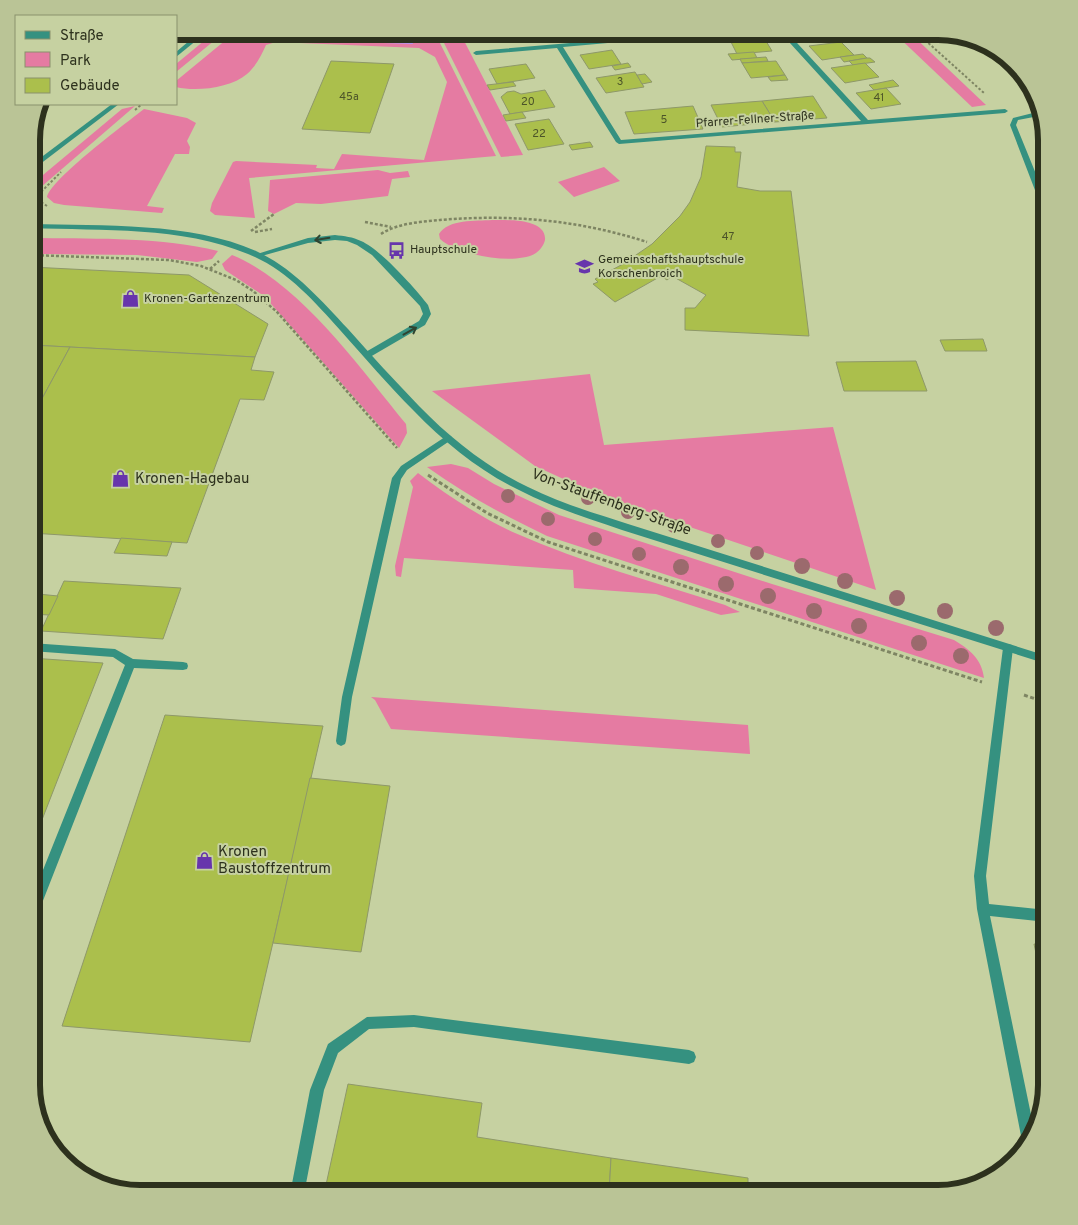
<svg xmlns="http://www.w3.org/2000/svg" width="1078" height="1225" font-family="Overpass,sans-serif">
<rect width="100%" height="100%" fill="#c6d1a1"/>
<g fill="#e57ba2">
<path d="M216,31H226L176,72V64Z"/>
<path d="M329,31H434L496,156L249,178L255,218L215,215L210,211L212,203L233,162L236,161L317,165L316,168L334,169L342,154L424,160L447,82L435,57L419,48L276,42L266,45C261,56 256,66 247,74C231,88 196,92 176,87V81L227,39Z"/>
<path d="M438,31H459L523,155L501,157Z"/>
<path d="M892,31H908L986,105L972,107Z"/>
<path d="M135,106L41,187L31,185L122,109Z"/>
<path d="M144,109L187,118L196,123L187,141L190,147L189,154H175L147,206L164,208L162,213L64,205L54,203L47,197C51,179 125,124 144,109Z"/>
<path d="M604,167L620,181L574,197L558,182Z"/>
<path d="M378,170L390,173L408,171L410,177L392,179L388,196L321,204L296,203L274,214L268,211L270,180Z"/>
<path d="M492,220C505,220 547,218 545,240C544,245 540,250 536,253C516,266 457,255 440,239L439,234C448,219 476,221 492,220Z"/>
<path d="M41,238C100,239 161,237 218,251L212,259L197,262L137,255L40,254L36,253Z"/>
<path d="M232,255C299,282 360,368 406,424L407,433L399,448L264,296L225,270L222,264Z"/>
<path d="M590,374L604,445L833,427L876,590L678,523L581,487L535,466L432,391Z"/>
<path d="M451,464L468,468L494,484L559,515L772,584L954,640C969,649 982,659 984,678L547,536C505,516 466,495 427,467Z"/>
<path d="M418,473C448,496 480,517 515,533C583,563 655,582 725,605L740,612L721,615L656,594L574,588L573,570L404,558L401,577L396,576L395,566L413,487L410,481Z"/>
<path d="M371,697L748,725L750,754L391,729L375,700Z"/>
</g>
<path fill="#b493f5" d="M361,31H408L413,44L295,40L297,36Z"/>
<g fill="#abbf4c" stroke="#8e9869">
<path d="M481,31H499L502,40L484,42Z"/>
<path d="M499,31H520L522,39L502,40Z"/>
<path d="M546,31H569L570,35L547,37Z"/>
<path d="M569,31H592L593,33L570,35Z"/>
<path d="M794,31H828L831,34L800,38Z"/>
<path d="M845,32L849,36L825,39L821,35Z"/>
<path d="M763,36L772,51L737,54L729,38Z"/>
<path d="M841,42L854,55L822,60L809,46Z"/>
<path d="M612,50L621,64L589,69L580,55Z"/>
<path d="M754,52L757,58L732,60L728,54Z"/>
<path d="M863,54L867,58L844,62L840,57Z"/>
<path d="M766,57L768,61L742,63L740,59Z"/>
<path d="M867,58H870L875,62L853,65L849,61Z"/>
<path d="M331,61L394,64L370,133L302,129Z"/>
<path d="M776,61L785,75L751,78L742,63Z"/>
<path d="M628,63L631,67L615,70L612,66Z"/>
<path d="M865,63L879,77L845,83L831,68Z"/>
<path d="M526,64L535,78L497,84L489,69Z"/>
<path d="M635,72L644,87L606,93L596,78Z"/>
<path d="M645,74L652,82L642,84L637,75Z"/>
<path d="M785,75L788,80L771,81L768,77Z"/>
<path d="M893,80L899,86L874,90L869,85Z"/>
<path d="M513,82L516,86L490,90L487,85Z"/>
<path d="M886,88L901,104L871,109L856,93Z"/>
<path d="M545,90L555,107L510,114L501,97L507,92L514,91L521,94Z"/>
<path d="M813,96L827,118L775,122L762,101Z"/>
<path d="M762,101L775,122L722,127L711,105Z"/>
<path d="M693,106L703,129L634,134L625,112Z"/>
<path d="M522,112L526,118L506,121L503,115Z"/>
<path d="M549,119L564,144L528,150L515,124Z"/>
<path d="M590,142L593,147L572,150L569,145Z"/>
<path d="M706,146L735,147V152H741L737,187L760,191H791L809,336L685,330V308H695L706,295L672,276L667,280L661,276L615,302L593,284L598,282L595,279L623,264L652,244L680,216L690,202L701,177Z"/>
<path d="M31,267L189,275L268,324L255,357L31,345Z"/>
<path d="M983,339L987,351H945L940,340Z"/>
<path d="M31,345L70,347L31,419Z"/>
<path d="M70,347L255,357L251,370L274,372L264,400L240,399L187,543L31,533V419Z"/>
<path d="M916,361L927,391H844L836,362Z"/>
<path d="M121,538L172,542L167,556L114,553Z"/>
<path d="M64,581L181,588L163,639L41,631Z"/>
<path d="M38,594L58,596L49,615L31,614Z"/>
<path d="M31,658L103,663L31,848Z"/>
<path d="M165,715L323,726L250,1042L62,1026Z"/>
<path d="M310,778L390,786L361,952L273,943Z"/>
<path d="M1034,944L1047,945V1004Z"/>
<path d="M348,1084L482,1103L477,1137L611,1158L609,1194H324Z"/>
<path d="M611,1158L748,1178V1194H609Z"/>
</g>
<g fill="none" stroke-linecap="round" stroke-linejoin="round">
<g stroke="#7e8563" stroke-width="2" stroke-dasharray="2.5 2" stroke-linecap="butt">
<path d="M915,31L984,93"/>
<path d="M135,110L142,104"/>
<path d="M47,206L41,202L40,193L61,172"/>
</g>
<g stroke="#7e8563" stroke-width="2.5" stroke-dasharray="3 2" stroke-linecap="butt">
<path d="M365,222L391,227"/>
<path d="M251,231L274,214"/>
<path d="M255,232L272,229"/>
<path d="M381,234C398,223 420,222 440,220C511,214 579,220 647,242"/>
<path d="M31,255L169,260L201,266L236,280L253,291L277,312L397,448"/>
<path d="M210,269L219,261"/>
</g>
<g stroke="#7e8563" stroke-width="3" stroke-dasharray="4 2.5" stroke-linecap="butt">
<path d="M428,475L487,513L548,542L982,682"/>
<path d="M1024,695L1047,703"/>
</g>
<g fill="#359180" fill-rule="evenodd">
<path d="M335,235C344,236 353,237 361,241C380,249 415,288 428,305L431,314L425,325L370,357H364V353L419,321L423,314L420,306L372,255L357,245L347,241L335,240L308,243L258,257L254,255L308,238Z"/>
<path d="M448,435L451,436L452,438L451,440L407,470L401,479L352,697L346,741L345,744L341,746L337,744L336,741L342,697L392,478L401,466Z"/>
<path d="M31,643L115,649L133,659L183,662L187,663L188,666L187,669L183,670L134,668L37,916L35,920L31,922V900L125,665L113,657L31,651Z"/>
<path d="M1008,644L1012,645L1013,648L986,876L989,904L1047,910V922L990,916L1035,1134L1025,1146L1022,1141L977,909L974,876L1003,648L1004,645Z"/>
<path d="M414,1015L689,1050L694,1052L696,1057L694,1062L689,1064L414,1027L369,1029L338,1053L324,1090L304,1194H290L310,1090L328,1044L367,1017Z"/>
</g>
<g fill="#359180" fill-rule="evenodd">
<path d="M713,31H742L563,47L621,140L861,121L779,31H786L868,120L1005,109L1008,111L1005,113L619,144L616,142L557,48L476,55L473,53L476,51Z"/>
<path d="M1037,112L1039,116L1018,120L1016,125L1047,201V213L1043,211L1010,125L1013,118Z"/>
</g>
<g fill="#359180" fill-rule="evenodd">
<path d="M201,31H208L176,57V52Z"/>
<path d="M112,104H119L31,171V165Z"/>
<path d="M31,224C102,226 191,222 256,251C293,268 320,299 348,329C371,355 395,381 419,406C451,439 488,468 528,487C560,503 594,513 628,524L1047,656V664L622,530C588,518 554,508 523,492C482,473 446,444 414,411C388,385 365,358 340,330C314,301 286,269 248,254C181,226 103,231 31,228Z"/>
</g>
</g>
<g fill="#9b6a6d">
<circle cx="508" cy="496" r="7"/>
<circle cx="588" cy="498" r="7"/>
<circle cx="628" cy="512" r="7"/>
<circle cx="548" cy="519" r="7"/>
<circle cx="674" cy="526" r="7"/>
<circle cx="595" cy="539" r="7"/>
<circle cx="718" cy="541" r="7"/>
<circle cx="757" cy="553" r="7"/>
<circle cx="639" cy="554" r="7"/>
<circle cx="802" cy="566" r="8"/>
<circle cx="681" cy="567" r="8"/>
<circle cx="845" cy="581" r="8"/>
<circle cx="726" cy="584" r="8"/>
<circle cx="768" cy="596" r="8"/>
<circle cx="897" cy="598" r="8"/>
<circle cx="814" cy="611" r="8"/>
<circle cx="945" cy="611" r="8"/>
<circle cx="859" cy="626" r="8"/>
<circle cx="996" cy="628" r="8"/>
<circle cx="919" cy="643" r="8"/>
<circle cx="961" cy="656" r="8"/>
</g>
<defs><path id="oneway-shaft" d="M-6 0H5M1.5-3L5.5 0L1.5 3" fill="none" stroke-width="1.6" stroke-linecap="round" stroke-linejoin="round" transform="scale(1.25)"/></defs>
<g stroke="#2f4431">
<use href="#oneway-shaft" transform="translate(322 239) rotate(171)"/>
<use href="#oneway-shaft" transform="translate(410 331) rotate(-29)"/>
</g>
<defs>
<symbol id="bus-bare" viewBox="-9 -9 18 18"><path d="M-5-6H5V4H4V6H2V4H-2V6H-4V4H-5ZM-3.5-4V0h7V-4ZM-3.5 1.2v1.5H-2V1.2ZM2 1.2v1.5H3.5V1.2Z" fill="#6735ac" stroke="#c6d1a1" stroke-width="2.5" paint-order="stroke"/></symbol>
<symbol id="school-bare" viewBox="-9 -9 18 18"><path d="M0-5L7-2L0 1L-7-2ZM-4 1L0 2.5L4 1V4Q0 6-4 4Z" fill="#6735ac" stroke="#c6d1a1" stroke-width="2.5" paint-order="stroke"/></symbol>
<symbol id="shop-bare" viewBox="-9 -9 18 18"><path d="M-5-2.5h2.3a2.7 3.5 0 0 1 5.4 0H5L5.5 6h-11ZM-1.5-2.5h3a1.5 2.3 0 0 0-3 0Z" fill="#6735ac" stroke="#c6d1a1" stroke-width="2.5" paint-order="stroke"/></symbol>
</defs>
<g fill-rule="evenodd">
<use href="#bus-bare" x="384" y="238" width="25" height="25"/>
<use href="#school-bare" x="572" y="254" width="25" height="25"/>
<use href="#shop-bare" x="118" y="286" width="25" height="25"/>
<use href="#shop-bare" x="108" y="466" width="25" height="25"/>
<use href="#shop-bare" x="192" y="848" width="25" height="25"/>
</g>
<g text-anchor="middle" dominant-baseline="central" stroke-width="4" stroke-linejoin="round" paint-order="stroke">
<g font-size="11" fill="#4c5429">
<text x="620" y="82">3</text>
<text x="349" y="97">45a</text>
<text x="879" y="98">41</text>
<text x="528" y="102">20</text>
<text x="664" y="120">5</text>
<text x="539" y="134">22</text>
<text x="728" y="237">47</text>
</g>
<g font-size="12" fill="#2d311d" stroke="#c6d1a1">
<text transform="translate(755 120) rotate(-4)">Pfarrer-Fellner-Straße</text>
</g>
<g font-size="12" fill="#2d311d" stroke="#c6d1a1" text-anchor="start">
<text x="410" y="250">Hauptschule</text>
<text x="598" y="260">Gemeinschaftshauptschule<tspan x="598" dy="14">Korschenbroich</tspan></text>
<text x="144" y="299">Kronen-Gartenzentrum</text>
</g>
<g font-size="15" fill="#2d311d" stroke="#c6d1a1" text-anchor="start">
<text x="135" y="479">Kronen-Hagebau</text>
<text x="218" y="852">Kronen<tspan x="218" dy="17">Baustoffzentrum</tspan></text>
</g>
<g font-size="15" fill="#2d311d" stroke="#c6d1a1">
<text transform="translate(611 503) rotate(20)">Von-Stauffenberg-Straße</text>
</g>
</g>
<path d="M0 0H1078V1225H0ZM140 40H938A100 100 0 0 1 1038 140V1085A100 100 0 0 1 938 1185H140A100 100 0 0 1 40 1085V140A100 100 0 0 1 140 40Z" fill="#bac496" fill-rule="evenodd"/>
<path fill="none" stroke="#2d311d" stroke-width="6" d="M140 40H938A100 100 0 0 1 1038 140V1085A100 100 0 0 1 938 1185H140A100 100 0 0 1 40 1085V140A100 100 0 0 1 140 40Z"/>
<rect x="15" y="15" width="162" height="90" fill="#c6d1a1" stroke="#89916c"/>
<rect x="25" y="31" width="25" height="8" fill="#359180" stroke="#89916c"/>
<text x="60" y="40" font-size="15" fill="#2d311d">Straße</text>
<rect x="25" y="52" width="25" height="15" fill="#e57ba2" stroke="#89916c"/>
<text x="60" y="65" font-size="15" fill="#2d311d">Park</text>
<rect x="25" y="78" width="25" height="15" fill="#abbf4c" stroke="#89916c"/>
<text x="60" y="90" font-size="15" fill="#2d311d">Gebäude</text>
</svg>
